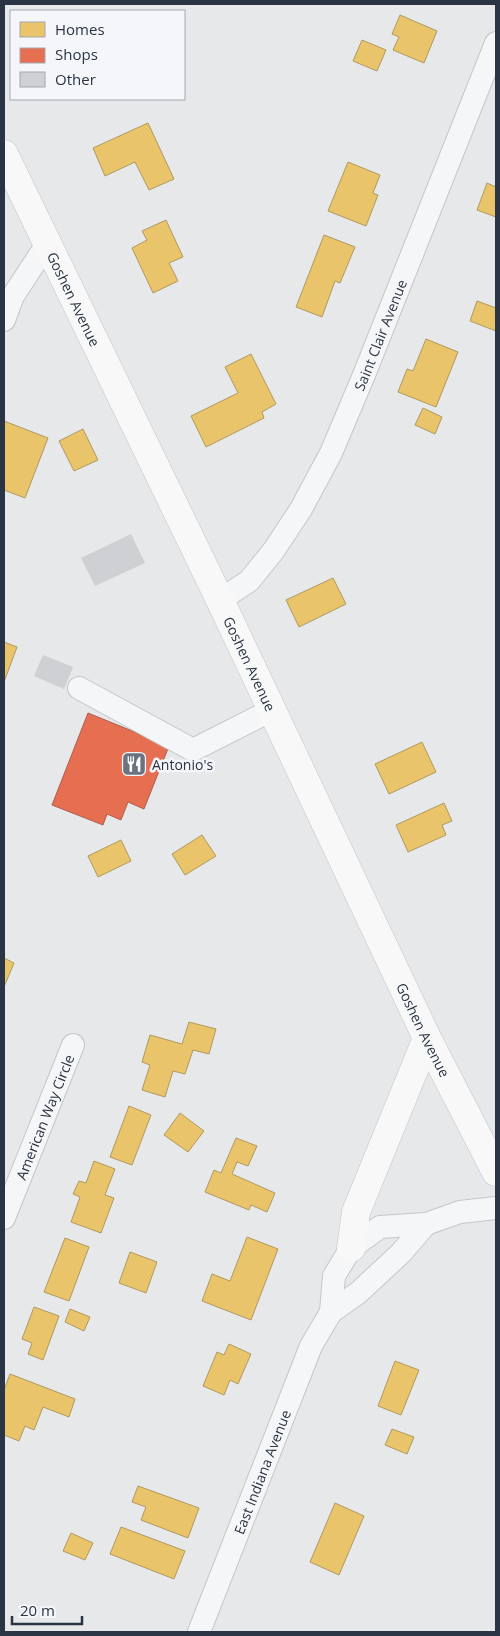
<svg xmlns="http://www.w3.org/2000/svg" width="500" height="1636" font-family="'Open Sans',sans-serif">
<rect width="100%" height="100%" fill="#e6e8ea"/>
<g fill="#e9c46a" stroke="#b0995f">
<path d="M400,15L437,31L424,63L393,50L399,37L392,34Z"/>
<path d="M362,40L386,50L377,71L353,61Z"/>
<path d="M148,123L174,179L149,190L135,162L105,176L93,148Z"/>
<path d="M348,162L380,175L373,193L378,195L366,226L328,211Z"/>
<path d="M487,183L496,187V217L477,210Z"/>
<path d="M166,220L183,257L169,263L178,281L153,293L132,248L147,240L142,231Z"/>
<path d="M324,235L355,247L340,283L335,281L322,317L296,307Z"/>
<path d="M477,301L496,308V331L470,321Z"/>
<path d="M426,339L458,352L436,407L398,392L407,369L413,371Z"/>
<path d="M251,354L276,404L262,412L264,418L206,447L191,416L238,393L225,367Z"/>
<path d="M423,408L442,417L435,434L415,425Z"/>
<path d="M4,421L48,438L25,498L4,490Z"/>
<path d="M83,429L98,460L74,471L59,441Z"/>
<path d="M333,578L346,604L299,627L286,600Z"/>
<path d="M4,642L17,647L4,682Z"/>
<path d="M422,742L436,772L389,794L375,764Z"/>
<path d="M444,803L452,821L442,825L446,835L408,852L396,825Z"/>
<path d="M202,835L216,856L185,875L172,854Z"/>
<path d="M121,840L131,861L98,877L88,856Z"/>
<path d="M4,958L14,963L4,987Z"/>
<path d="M189,1022L216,1029L209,1054L193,1050L185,1074L173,1071L165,1097L142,1090L150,1065L142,1062L150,1035L182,1044Z"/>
<path d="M129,1106L151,1115L132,1165L110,1157Z"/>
<path d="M180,1113L204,1131L188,1152L164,1135Z"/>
<path d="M236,1138L257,1146L248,1166L237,1162L232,1174L275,1193L267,1212L251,1205L249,1210L205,1192L214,1170L221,1173Z"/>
<path d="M94,1161L115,1169L105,1195L114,1198L101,1233L71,1222L80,1197L73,1194L79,1181L86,1183Z"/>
<path d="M247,1237L278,1249L251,1320L202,1301L212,1274L230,1281Z"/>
<path d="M65,1238L89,1247L69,1301L44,1292Z"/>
<path d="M130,1252L157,1262L146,1293L119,1283Z"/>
<path d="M34,1307L59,1316L43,1360L28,1354L32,1343L22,1339Z"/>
<path d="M70,1309L90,1317L84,1331L65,1322Z"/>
<path d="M229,1344L251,1354L238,1384L230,1380L224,1395L203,1386L217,1352L224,1355Z"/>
<path d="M395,1361L419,1370L401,1415L378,1406Z"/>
<path d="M10,1374L75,1399L69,1417L43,1407L34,1430L25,1426L19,1441L4,1435V1390Z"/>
<path d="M392,1429L414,1437L407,1454L385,1445Z"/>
<path d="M138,1486L199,1508L188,1538L141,1520L146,1507L132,1502Z"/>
<path d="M335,1503L364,1516L339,1575L310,1562Z"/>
<path d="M121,1527L185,1551L174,1579L110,1554Z"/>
<path d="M71,1533L93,1543L85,1560L63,1551Z"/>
</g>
<path fill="#e76f51" stroke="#af5d4d" d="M88,713L169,746L144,809L128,802L121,820L107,814L103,825L52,805Z"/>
<g fill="#ced0d3">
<path d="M131,534L145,563L95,586L81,558Z"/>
<path d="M43,655L73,667L64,689L34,676Z"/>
</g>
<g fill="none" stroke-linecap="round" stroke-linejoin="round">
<defs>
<g id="minor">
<path d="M4,320L13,296L47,244"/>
<path id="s1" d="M220,600L249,581L274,550L301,509L331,453L364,375L496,43"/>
<path d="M79,688L193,750L272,710"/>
<path id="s2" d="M4,1218L73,1045"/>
<path d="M331,1312L334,1276L351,1248L380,1227L426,1224L460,1212L496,1208"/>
<path id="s3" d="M199,1632L311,1346L331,1312L358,1293L401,1253L426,1224"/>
</g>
<g id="major">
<path id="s4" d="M4,154L220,600L427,1038L496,1172"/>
<path d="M351,1248L356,1212L427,1038"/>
</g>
</defs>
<use href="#minor" stroke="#c4c6c8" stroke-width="24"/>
<use href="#major" stroke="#c2c5c8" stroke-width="29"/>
<use href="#minor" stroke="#f5f6f7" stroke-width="22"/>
<use href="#major" stroke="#f8f8f8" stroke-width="28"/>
</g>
<defs>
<symbol id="restaurant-square" viewBox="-11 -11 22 22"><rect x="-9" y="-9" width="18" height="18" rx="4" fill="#6c737f" stroke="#f4f6f9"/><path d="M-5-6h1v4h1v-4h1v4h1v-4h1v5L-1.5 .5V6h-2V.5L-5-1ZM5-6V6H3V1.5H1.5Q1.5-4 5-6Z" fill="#fff"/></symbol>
</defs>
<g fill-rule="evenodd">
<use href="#restaurant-square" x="120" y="750" width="28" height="28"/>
</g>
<g text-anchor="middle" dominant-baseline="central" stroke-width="5" stroke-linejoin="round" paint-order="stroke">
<g font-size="14" fill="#2b3445" stroke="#f4f6f9">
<text stroke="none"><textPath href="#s4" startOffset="161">Goshen Avenue</textPath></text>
<text stroke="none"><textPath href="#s1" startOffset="315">Saint Clair Avenue</textPath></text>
<text stroke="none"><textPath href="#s4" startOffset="566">Goshen Avenue</textPath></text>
<text stroke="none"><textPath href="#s4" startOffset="971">Goshen Avenue</textPath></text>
<text stroke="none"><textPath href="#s2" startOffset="109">American Way Circle</textPath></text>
<text stroke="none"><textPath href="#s3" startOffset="172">East Indiana Avenue</textPath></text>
</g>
<g font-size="14" fill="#2b3445" stroke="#f4f6f9" text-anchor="start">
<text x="152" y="764">Antonio's</text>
</g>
</g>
<rect width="500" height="1636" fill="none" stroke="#2b3445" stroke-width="10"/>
<rect x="10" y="10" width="175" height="90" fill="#f4f6f9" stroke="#a4a8b1"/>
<rect x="20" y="22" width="25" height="15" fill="#e9c46a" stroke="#a4a8b1"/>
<text x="55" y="35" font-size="15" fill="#2b3445">Homes</text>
<rect x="20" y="48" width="25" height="15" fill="#e76f51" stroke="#a4a8b1"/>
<text x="55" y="60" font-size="15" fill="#2b3445">Shops</text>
<rect x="20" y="72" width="25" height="15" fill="#ced0d3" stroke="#a4a8b1"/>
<text x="55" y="85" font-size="15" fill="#2b3445">Other</text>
<path d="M12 1616v8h70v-8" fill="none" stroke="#2b3445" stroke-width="2.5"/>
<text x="20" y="1616" font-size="15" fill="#2b3445" stroke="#f4f6f9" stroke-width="4" paint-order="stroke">20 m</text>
</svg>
